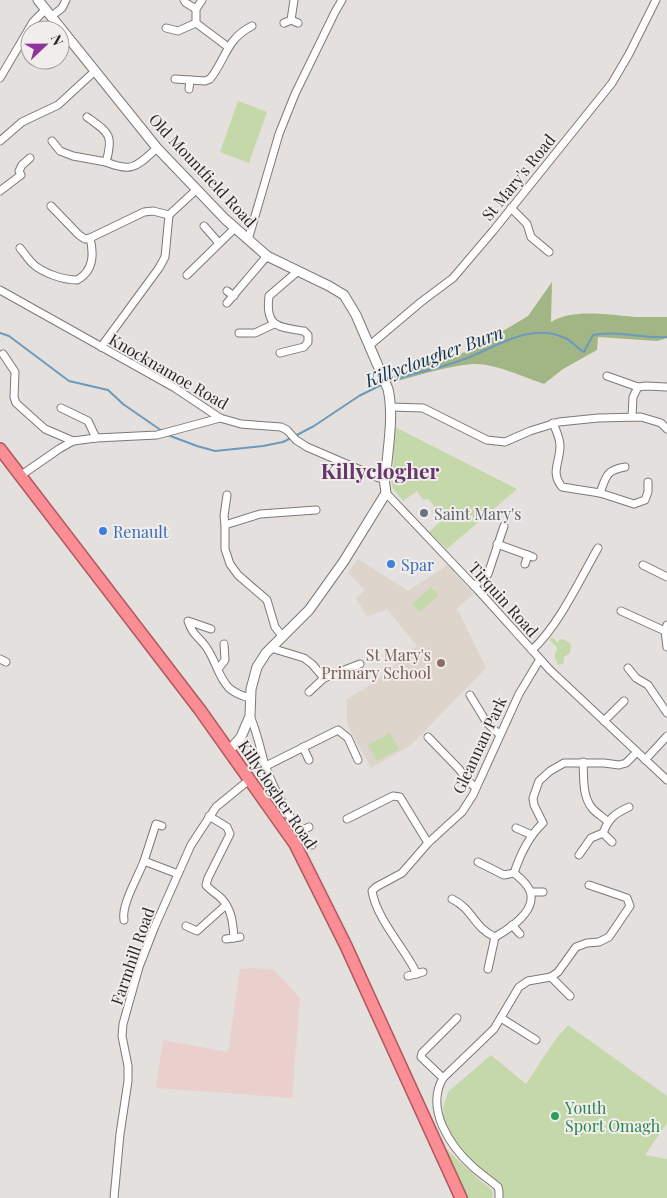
<svg xmlns="http://www.w3.org/2000/svg" width="667" height="1198" font-family="'Playfair Display',serif">
<rect width="100%" height="100%" fill="#e3e0dd"/>
<path fill="#ddd4cc" d="M358,559L408,591L448,565L474,594L457,608L486,668L411,745L371,768L347,724V699L372,684L417,646L387,609L367,617L356,598L365,590L348,573Z"/>
<path fill="#ead0cc" d="M256,968L274,970L300,998L292,1098L156,1088L163,1040L228,1052L240,969Z"/>
<g fill="#c5d8aa">
<path d="M238,101L267,112L249,163L220,152Z"/>
<path d="M395,427L517,489L447,549L429,532L438,524L440,520L432,511L435,507L428,499L423,500L417,491L403,501L393,488L391,480L396,477L393,470Z"/>
<path d="M431,587L439,595L420,612L412,604Z"/>
<path d="M552,637L558,643L559,640L563,639L571,644L570,653L564,657L563,664L558,665C554,655 554,658 557,648L550,640Z"/>
<path d="M390,733L399,749L377,761L368,745Z"/>
<path d="M352,947L442,1145L478,1179L491,1189L493,1193L492,1198H465Z"/>
<path d="M568,1025L667,1096V1123L645,1155L667,1159V1198H503L497,1183L468,1159L451,1135L445,1123L443,1108L448,1092L491,1055L526,1084L555,1040Z"/>
</g>
<path fill="#a2b685" d="M552,282L551,322C573,308 610,315 636,317C646,317 657,317 667,317V338L657,341L598,337L597,350L563,369L544,384C524,377 494,363 473,364C447,366 420,375 394,382L388,374L460,356L462,353L476,347L528,316Z"/>
<g fill="none" stroke-linecap="round" stroke-linejoin="round">
<g stroke="#6c99bc" stroke-width="2">
<path d="M0,333L9,336L69,381L108,390L123,404L162,431"/>
<path d="M388,382C412,373 438,369 462,360C494,349 529,321 565,338C572,341 577,348 584,352L593,335C617,330 642,339 667,337"/>
<path d="M165,434L197,446L215,451L263,446L283,442L291,438"/>
<path d="M295,436L314,426L359,396L383,384"/>
</g>
<defs>
<g id="minor">
<path d="M184,0L186,3L196,9"/>
<path d="M202,0L196,9V23L228,47"/>
<path d="M52,16L62,8L66,0"/>
<path d="M291,20L298,23"/>
<path d="M284,23L291,20L294,0"/>
<path d="M166,28L178,31L196,23"/>
<path d="M0,78L33,22L46,9"/>
<path d="M175,79L205,81L210,79C226,59 226,39 252,26"/>
<path d="M189,89L190,80"/>
<path d="M87,117C109,133 114,135 106,162C133,173 137,166 157,148"/>
<path d="M0,141L22,122L58,105L95,71"/>
<path d="M52,141L60,151L73,156L106,162"/>
<path d="M0,191L21,175L19,171L22,165L30,158"/>
<path d="M51,206L79,235L85,239L90,238L144,212L153,211L169,215L196,190"/>
<path d="M511,208L527,224L531,237L549,252"/>
<path d="M204,226L219,243"/>
<path d="M248,240L279,134L295,94L335,12L342,0"/>
<path d="M20,248C24,253 28,259 33,264C43,273 63,280 77,280C94,271 94,254 90,238"/>
<path d="M187,275L235,228"/>
<path d="M0,290L175,388L220,418L241,424L281,427L287,430L296,440L307,447L379,478H384"/>
<path d="M227,291L234,296"/>
<path d="M227,303L267,256"/>
<path d="M239,333H255L274,324"/>
<path d="M370,345L421,302L453,278L493,231L612,83L629,54L656,0"/>
<path d="M101,347L159,268L165,257L169,215"/>
<path d="M280,353L304,347L308,342V335L304,331C278,327 265,327 269,296L298,271"/>
<path d="M3,354L15,372L14,397L16,403L45,429L73,441"/>
<path d="M607,376L638,387"/>
<path d="M391,407L423,408L487,440L505,442L530,431L559,422L598,418L641,417L661,423L667,429"/>
<path d="M61,408L88,421L96,438"/>
<path d="M632,417L633,397L638,387L646,386L667,387"/>
<path d="M553,423C556,430 560,438 560,446C560,463 550,472 562,487L600,493L634,504L645,500L648,492V482"/>
<path d="M20,476L59,449L73,441L96,438L157,435L220,418"/>
<path d="M386,493L477,589L550,670L667,780"/>
<path d="M600,493C606,477 606,470 625,467"/>
<path d="M225,525L224,516L227,495"/>
<path d="M497,544L533,557"/>
<path d="M525,564L528,555"/>
<path d="M643,565L667,577"/>
<path d="M474,586L488,574L504,526"/>
<path d="M621,611L665,631"/>
<path d="M667,625L665,631L667,647"/>
<path d="M211,629L188,621C192,633 196,635 203,643C215,656 217,676 229,688C236,694 242,696 250,698"/>
<path d="M283,637L275,627L267,600L238,575L230,564L225,549V525L260,514L316,510"/>
<path d="M271,648L304,658L312,664L324,678"/>
<path d="M532,650C559,625 579,581 598,548"/>
<path d="M0,659L6,662"/>
<path d="M628,668L636,678L648,685L667,713"/>
<path d="M218,669L225,660L224,644"/>
<path d="M309,692L324,678L360,664"/>
<path d="M470,695L487,723L499,734"/>
<path d="M250,716C257,732 260,748 265,765C275,793 291,820 308,844L312,845"/>
<path d="M604,721L624,701"/>
<path d="M428,737L459,769L467,780L475,787"/>
<path d="M303,747L309,760"/>
<path d="M645,760L667,736"/>
<path d="M583,762C584,777 582,796 592,808C596,813 603,817 607,821"/>
<path d="M266,766L338,730L348,738L358,760"/>
<path d="M209,816L227,827L230,834L208,878L206,885C211,891 217,894 222,899C232,910 233,924 234,938"/>
<path d="M347,819L393,796L400,797L428,843"/>
<path d="M516,828L532,835"/>
<path d="M299,832L309,827"/>
<path d="M603,833L612,842"/>
<path d="M579,855L591,838L603,833C609,818 614,814 629,807"/>
<path d="M144,861L156,824L162,826"/>
<path d="M478,862L504,875L514,873C520,855 529,836 543,823L534,805L533,798L539,781L550,771L564,763H604L619,765L626,763L637,752"/>
<path d="M531,892H543"/>
<path d="M452,899C473,909 474,928 495,937"/>
<path d="M124,920C121,905 138,877 144,861L178,874"/>
<path d="M512,925L520,934"/>
<path d="M186,926L197,931L226,905"/>
<path d="M226,939L240,937"/>
<path d="M488,969L495,937C509,929 537,911 530,891C527,883 520,878 514,873"/>
<path d="M417,974C404,947 377,920 372,891L376,887L402,873L428,843L462,812L473,795L519,694L540,659"/>
<path d="M408,976L423,972"/>
<path d="M551,977L570,996"/>
<path d="M501,1018L536,1040"/>
<path d="M443,1078L421,1057L422,1053L457,1018"/>
<path d="M114,1198L120,1134L128,1081V1066L122,1036L123,1024L139,967L155,926L191,845L216,807L249,780"/>
<path d="M499,1198V1191L498,1187C490,1180 481,1174 473,1167C450,1146 425,1109 443,1078L494,1029L519,987L528,981L551,977L558,972L576,947L587,943L599,942L609,937L630,906L627,898L589,885"/>
</g>
<path id="tertiary" d="M38,0L157,148L225,219L267,256L329,286L344,295L356,315L388,389C394,416 388,446 386,473L384,478L386,493L344,561L309,610L266,653L257,667L251,689L250,716L241,737L229,751"/>
<path id="trunk" d="M0,449L200,710L295,844L346,946L461,1198"/>
</defs>
<use href="#minor" stroke="#7c7976" stroke-width="9"/>
<use href="#tertiary" stroke="#7c7976" stroke-width="11"/>
<use href="#trunk" stroke="#b0585c" stroke-width="14"/>
<use href="#minor" stroke="#fff" stroke-width="7"/>
<use href="#tertiary" stroke="#fff" stroke-width="9"/>
<use href="#trunk" stroke="#fa8e94" stroke-width="11"/>
</g>
<circle fill="#6b7280" stroke="#f1edeb" stroke-width="2" cx="424" cy="513" r="5"/>
<g fill="#3f7fe0" stroke="#f1edeb" stroke-width="2">
<circle cx="103" cy="531" r="5"/>
<circle cx="391" cy="564" r="5"/>
</g>
<circle fill="#8d6e63" stroke="#f1edeb" stroke-width="2" cx="441" cy="663" r="5"/>
<circle fill="#2e9e5b" stroke="#f1edeb" stroke-width="2" cx="555" cy="1116" r="5"/>
<g text-anchor="middle" dominant-baseline="central" stroke-width="4" stroke-linejoin="round" paint-order="stroke">
<g font-size="16" fill="#292827" stroke="#f1edeb">
<text transform="translate(203 170) rotate(47)">Old Mountfield Road</text>
<text transform="translate(518 177) rotate(-51)">St Mary's Road</text>
<text transform="translate(169 371) rotate(30)">Knocknamoe Road</text>
<text transform="translate(504 599) rotate(48)">Tirquin Road</text>
<text transform="translate(479 745) rotate(-65)">Gleannan Park</text>
<text transform="translate(278 794) rotate(56)">Killyclogher Road</text>
<text transform="translate(132 956) rotate(-71)">Farmhill Road</text>
</g>
<g font-size="16" fill="#5b616d" stroke="#f1edeb" text-anchor="start">
<text x="434" y="513">Saint Mary's</text>
</g>
<g font-size="16" fill="#366cbe" stroke="#f1edeb" text-anchor="start">
<text x="113" y="531">Renault</text>
<text x="401" y="564">Spar</text>
</g>
<g font-size="16" fill="#785e54" stroke="#f1edeb" text-anchor="end">
<text x="431" y="654">St Mary's<tspan x="431" dy="18">Primary School</tspan></text>
</g>
<g font-size="16" fill="#27864d" stroke="#f1edeb" text-anchor="start">
<text x="565" y="1107">Youth<tspan x="565" dy="18">Sport Omagh</tspan></text>
</g>
<g font-size="18" font-style="italic" fill="#0e334c" stroke="#f1edeb">
<text transform="translate(434 356) rotate(-20)">Killyclougher Burn</text>
</g>
<g font-size="21" font-weight="bold" fill="#66376a" stroke="#f1edeb">
<text x="380" y="470">Killyclogher</text>
</g>
</g>
<g transform="translate(45 45) rotate(68)"><circle r="24" fill="#f1edeb" stroke="#a19e9d"/>
<path d="M0-4L9 19L0 12L-9 19Z" fill="#92339b"/>
<text y="-8" font-size="14" font-weight="bold" text-anchor="middle" fill="#292827">N</text>
</g>
</svg>
